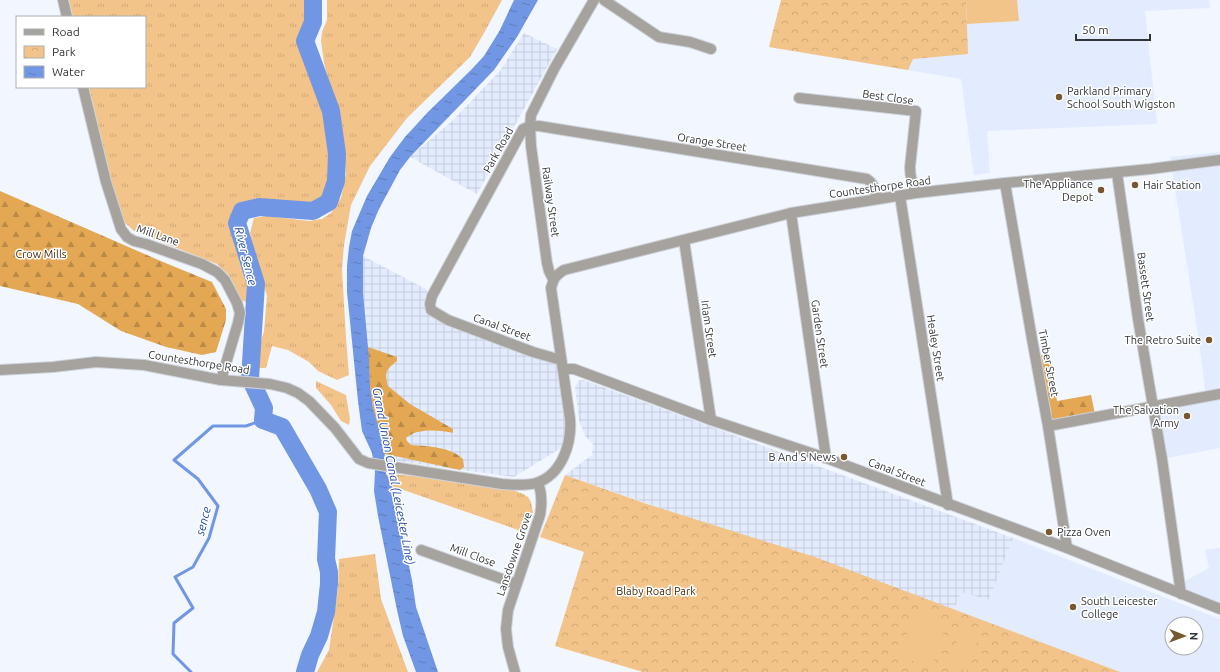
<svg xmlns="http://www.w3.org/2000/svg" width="1220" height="672" font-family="Ubuntu,sans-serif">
<defs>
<pattern id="industrial-grid" width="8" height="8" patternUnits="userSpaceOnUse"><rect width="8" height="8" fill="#e3ecfe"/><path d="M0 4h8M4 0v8" fill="none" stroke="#c3cbda"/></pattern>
<pattern id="grass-tufts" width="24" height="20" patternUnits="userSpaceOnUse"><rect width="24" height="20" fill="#f2c48a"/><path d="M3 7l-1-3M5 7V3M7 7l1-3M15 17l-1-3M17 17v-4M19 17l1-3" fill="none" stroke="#d0a978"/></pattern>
<pattern id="forest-firs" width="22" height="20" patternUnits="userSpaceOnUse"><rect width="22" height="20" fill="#e4a854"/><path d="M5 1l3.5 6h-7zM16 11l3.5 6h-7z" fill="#b98a47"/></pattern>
<pattern id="park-crowns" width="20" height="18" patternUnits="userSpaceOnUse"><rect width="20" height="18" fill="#f2c48a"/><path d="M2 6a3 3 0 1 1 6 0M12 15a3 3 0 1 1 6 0" fill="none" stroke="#d0a978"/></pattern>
<pattern id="water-ripples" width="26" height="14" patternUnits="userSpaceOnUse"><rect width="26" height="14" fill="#7197e4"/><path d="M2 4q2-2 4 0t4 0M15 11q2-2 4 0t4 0" fill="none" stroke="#5d7cba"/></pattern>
</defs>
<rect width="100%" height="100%" fill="#f1f6ff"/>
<g fill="#e3ecfe" fill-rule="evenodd">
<path d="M781,0H1209L1210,8L1145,11L1157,124L987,131L990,173L974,175L961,79L769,47Z"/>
<path d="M1220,152V448L1162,459L1152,407L1206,396L1197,328L1170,157Z"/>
<path d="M1013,538L1220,619V672H1119L954,610L962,590L989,600ZM1172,624H1196V648H1172Z"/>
<path d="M1220,548V609L1181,594L1185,581L1209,568L1205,550Z"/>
</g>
<g fill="url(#industrial-grid)">
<path d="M524,33L557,49L477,194L410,157L452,121L500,71Z"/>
<path d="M363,256L426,289L438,311L561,360L569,443L514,477L388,460L384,456L385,454L369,358L363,292Z"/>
<path d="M581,380H584L1013,538L989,600L961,592L954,610L565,475L592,455L593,444L585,436L579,420L575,387L578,381Z"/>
</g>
<g fill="url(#grass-tufts)">
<path d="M69,0H311L302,39L305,53L316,80L329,124L336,161L334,180L325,200L313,207L272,201L255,202L238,211C231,234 242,258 249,281C249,287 251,297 246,302L241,300L229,275L217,264L134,231L124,222L117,207L89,87H145V17H73Z"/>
<path d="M327,0H502L484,33L470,57L407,118L370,166L351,205L344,245L342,269L346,338L349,375L337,380L318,371L309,362L288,350L272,346L266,368H258L255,362L264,331L267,296L256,258L250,233L254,218L267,216L309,221L322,219L331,213L341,198L346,174L344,148L338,110L330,86L324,63L321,41L322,32L327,20Z"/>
<path d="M316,381L346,395L350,419L349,425L341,421L331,405L316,388Z"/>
<path d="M386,474L433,477L513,490L523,494L528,497L531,502L533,512L531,518L526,523L524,532L392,486L391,481Z"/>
<path d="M375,554L381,599L408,672H317L329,650L338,589L339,559Z"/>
</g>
<g fill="url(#forest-firs)">
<path d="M0,191L163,262L212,282L226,309V320L216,352L202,355L166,347L121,331L78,304L0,286Z"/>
<path d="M368,347L397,357V361C385,370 385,373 388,386L410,404L453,429V433C440,430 417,428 406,438L407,441L411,445C428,446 451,447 463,459L464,467L460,470C435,465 411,459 385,454L373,408L370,385Z"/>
<path d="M1050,354L1057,401L1091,395L1095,414L1047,422L1037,356Z"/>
</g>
<g fill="url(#park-crowns)">
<path d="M781,0H966L968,54L913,59L908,70L769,47Z"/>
<path d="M565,475L644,503L815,557L1120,672H643L555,646L584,552L540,537Z"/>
</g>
<g fill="#f2c48a">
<path d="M966,0H1017L1019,21L967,24Z"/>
<path d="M915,611L947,622L932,667L900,657Z"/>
<path d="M961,629L979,636L967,671L949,665Z"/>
</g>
<path fill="url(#water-ripples)" d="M514,0H538L517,37L494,70L410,157L400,170L379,209L371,228L363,256V292L369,358L370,385L373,408L385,450V454L384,457L386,474L391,481L412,580L416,607L438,672H416L403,636L397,610L378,516L374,491L375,472L372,453L362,431L358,401L347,292V266L349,247L352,231L367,196L390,157L405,137L428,112L471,70L484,56L500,30Z"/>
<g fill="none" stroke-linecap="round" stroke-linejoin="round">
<path stroke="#7197e4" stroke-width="3" d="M191,672L173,654L174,623L193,608L175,577L193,567L209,538L218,506L198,479L174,460L213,426H246L263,420"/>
<path stroke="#7197e4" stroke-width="18" d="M305,672L310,655L319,636L326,612L329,584V572L326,559L328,512L318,489L282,427L263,420L264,408L250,378L256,284L237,223L242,211L259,207L313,211L329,202L336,181L337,154L331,111L305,41L313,22V0"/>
<defs>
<g id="minor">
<path d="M63,0L67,17"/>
<path d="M604,0L659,37L690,42L711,49"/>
<path d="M83,87L106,182L121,229L127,237L134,241L146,244L202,264L217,272L225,280L237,303L240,313L238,323L221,380"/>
<path d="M799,98L916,111L910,167C910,177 912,184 916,193"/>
<path d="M1117,173L1138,319L1162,459L1181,594"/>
<path d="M1005,183L1032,339L1048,426L1067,548"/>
<path d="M900,196L948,505"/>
<path d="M791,213L826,458"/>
<path d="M684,240L711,420"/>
<path d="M553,279L549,271L547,263L531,146L530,126H539L867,179C874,183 875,191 878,199"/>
<path d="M561,360L533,352L448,320L431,310L430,304L432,296L523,129L530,126L531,115L554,69L594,0"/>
<path d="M563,369H574L711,420L826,458L1067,548L1220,609"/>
<path d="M0,370L53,367L96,362L144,365L221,380L270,384L287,388L298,393L309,401L335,428L359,459L368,463L502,484C513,485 525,486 536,483C562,475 572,443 570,419L551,288C554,278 555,276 564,270L791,213L916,193L1005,183L1150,169L1220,160"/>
<path d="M1048,426L1220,394"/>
<path d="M421,550L516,584"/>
<path d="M515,672L508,647L506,629L508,610L540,515C542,504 542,493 538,483"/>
</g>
</defs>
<use href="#minor" stroke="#ced3db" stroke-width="12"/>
<use href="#minor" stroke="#a6a39f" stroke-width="10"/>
</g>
<g fill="#78582e" stroke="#fff" stroke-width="1.5">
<circle cx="1059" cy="97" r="4"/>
<circle cx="1135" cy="185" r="4"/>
<circle cx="1101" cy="190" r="4"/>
<circle cx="1209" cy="340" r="4"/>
<circle cx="1187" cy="416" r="4"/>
<circle cx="844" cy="457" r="4"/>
<circle cx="1049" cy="532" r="4"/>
<circle cx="1073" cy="607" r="4"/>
</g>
<g text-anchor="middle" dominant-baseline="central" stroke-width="3" stroke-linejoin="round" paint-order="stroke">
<g font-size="11" fill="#313438" stroke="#fff" text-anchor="start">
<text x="1067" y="91">Parkland Primary<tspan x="1067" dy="13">School South Wigston</tspan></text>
<text x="1093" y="184" text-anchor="end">The Appliance<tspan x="1093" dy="13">Depot</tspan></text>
<text x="1143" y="185">Hair Station</text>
<text x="1201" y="340" text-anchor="end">The Retro Suite</text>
<text x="1179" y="410" text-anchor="end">The Salvation<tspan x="1179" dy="13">Army</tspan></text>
<text x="836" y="457" text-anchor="end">B And S News</text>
<text x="1057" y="532">Pizza Oven</text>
<text x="1081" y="601">South Leicester<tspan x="1081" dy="13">College</tspan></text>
</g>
<g font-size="11" fill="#313438" stroke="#fff">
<text transform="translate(888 97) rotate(8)">Best Close</text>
<text transform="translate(712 142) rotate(9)">Orange Street</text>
<text transform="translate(498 150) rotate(-61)">Park Road</text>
<text transform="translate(880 187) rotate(-8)">Countesthorpe Road</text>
<text transform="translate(551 202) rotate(82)">Railway Street</text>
<text transform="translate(158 235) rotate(19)">Mill Lane</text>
<text transform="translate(1146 287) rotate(82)">Bassett Street</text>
<text transform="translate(502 327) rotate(20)">Canal Street</text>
<text transform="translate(709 329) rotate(82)">Irlam Street</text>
<text transform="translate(820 334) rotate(82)">Garden Street</text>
<text transform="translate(936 348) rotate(81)">Healey Street</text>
<text transform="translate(199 362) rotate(9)">Countesthorpe Road</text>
<text transform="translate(1049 363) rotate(79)">Timber Street</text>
<text transform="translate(897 472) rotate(21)">Canal Street</text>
<text transform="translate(514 554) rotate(-71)">Lansdowne Grove</text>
<text transform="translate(473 555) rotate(20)">Mill Close</text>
</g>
<g font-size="11" fill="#452c07" stroke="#fff">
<text x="41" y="254">Crow Mills</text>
<text x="656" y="591">Blaby Road Park</text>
</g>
<g font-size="12" font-style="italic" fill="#254ba6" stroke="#fff">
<text transform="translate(246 256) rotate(76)">River Sence</text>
<text transform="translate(394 476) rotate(79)">Grand Union Canal (Leicester Line)</text>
<text transform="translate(203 521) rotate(-76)">sence</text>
</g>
</g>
<rect x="16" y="16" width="130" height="72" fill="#ffffff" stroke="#adaeaf"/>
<rect x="24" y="29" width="20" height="6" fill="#a6a39f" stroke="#adaeaf"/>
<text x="52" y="36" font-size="12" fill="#313438">Road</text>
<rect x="24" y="46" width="20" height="12" fill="url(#park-crowns)" stroke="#adaeaf"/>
<text x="52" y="56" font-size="12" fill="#313438">Park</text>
<rect x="24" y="66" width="20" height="12" fill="url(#water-ripples)" stroke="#adaeaf"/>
<text x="52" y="76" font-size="12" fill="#313438">Water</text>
<g transform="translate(1184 636) rotate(91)"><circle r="19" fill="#ffffff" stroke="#adaeaf"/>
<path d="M0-3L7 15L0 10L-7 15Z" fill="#78582e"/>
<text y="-6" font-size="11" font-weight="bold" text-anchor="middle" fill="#313438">N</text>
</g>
<path d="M1076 34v6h74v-6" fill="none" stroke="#313438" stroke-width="2"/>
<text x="1082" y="34" font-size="12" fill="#313438" stroke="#ffffff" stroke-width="3" paint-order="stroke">50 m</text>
</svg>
